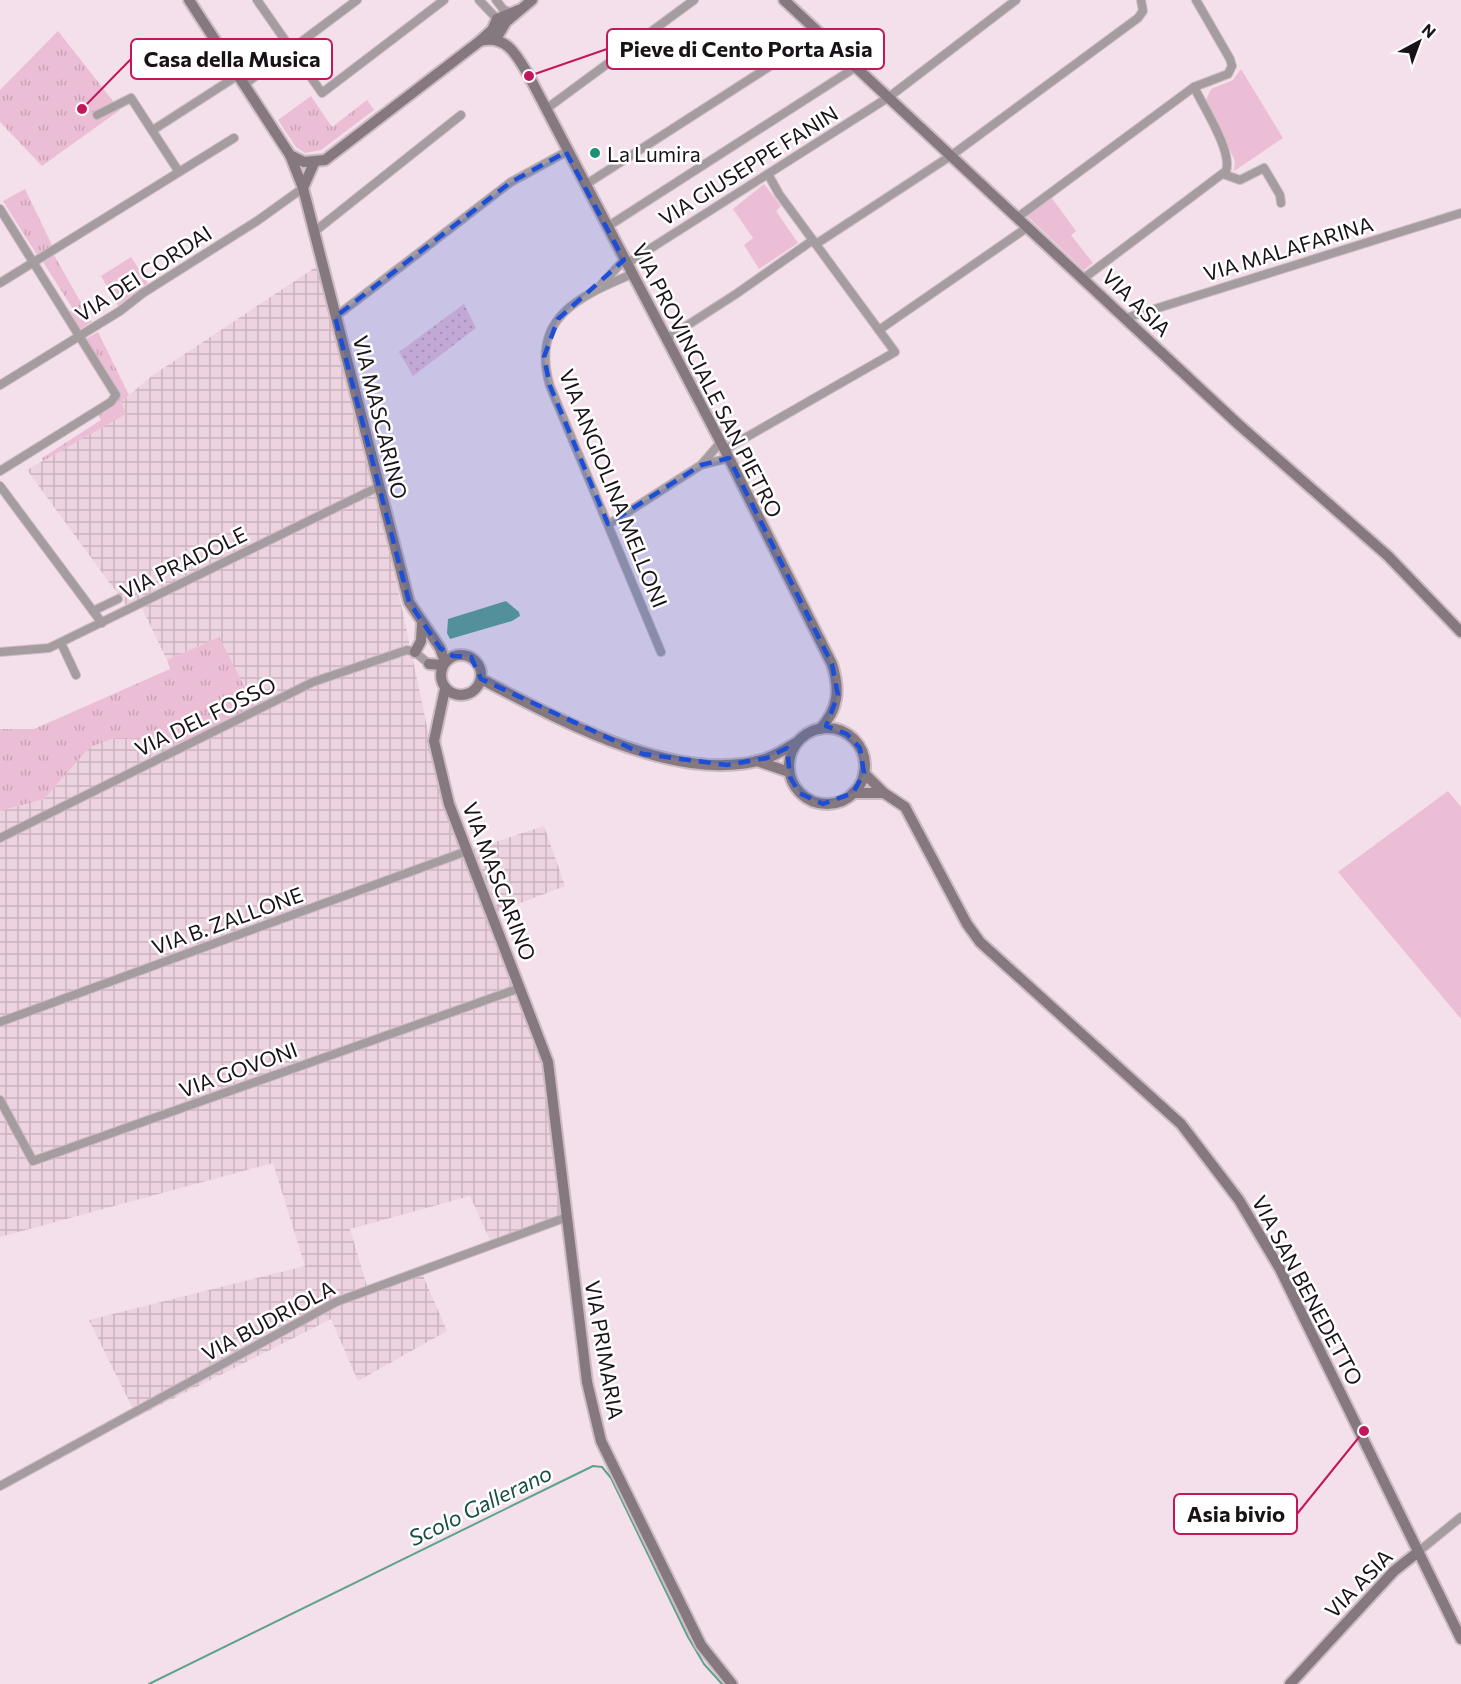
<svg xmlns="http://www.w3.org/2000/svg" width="1461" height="1684" font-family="Commissioner,sans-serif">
<defs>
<pattern id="industrial-grid" width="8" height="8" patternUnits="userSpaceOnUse" patternTransform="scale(1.5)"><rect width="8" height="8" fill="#edd2e0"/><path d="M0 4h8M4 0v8" fill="none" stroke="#cbb3bf"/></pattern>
<pattern id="grass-tufts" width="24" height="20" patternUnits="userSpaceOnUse" patternTransform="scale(1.5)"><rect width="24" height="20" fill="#ecbed5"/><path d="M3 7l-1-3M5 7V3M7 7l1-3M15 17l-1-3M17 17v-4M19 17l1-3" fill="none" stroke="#caa2b6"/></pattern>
<pattern id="garden-dots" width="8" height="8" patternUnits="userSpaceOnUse" patternTransform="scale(1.5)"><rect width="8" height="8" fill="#ecbed5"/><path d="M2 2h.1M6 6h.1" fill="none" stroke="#caa2b6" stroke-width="1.8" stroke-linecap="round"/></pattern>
</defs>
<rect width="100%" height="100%" fill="#f4e0ea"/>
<path fill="url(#industrial-grid)" d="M322,263L380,505L435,764L468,851L544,826L565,886L489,915L548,1067L571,1218L493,1247L470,1196L350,1229L368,1289L421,1271L447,1331L358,1381L331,1319L137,1417L89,1320L305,1266L273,1163L0,1237V811L44,799L90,747L115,738H145L181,745L219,637L167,660L141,606L128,608L27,470L125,414L121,402L153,375Z"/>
<g fill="url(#grass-tufts)">
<path d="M58,31L120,110L42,166L0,122V90Z"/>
<path d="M311,96L332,127L367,100L374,110L321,150L305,153L296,147L278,120Z"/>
<path d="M25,189L52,245L37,255L3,201Z"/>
<path d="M54,255L92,322L79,330L68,313L73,309L43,262Z"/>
<path d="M98,332L129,395L121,402L126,414L43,461L42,458L101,420L98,415L117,400V389L85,339Z"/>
<path d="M219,637L255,707L181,745L145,738H115L90,747L44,799L0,811V729H34L170,669L167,660Z"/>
</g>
<g fill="#ecbed5">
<path d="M1241,69L1283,138L1234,171L1235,161L1206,100L1211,89L1233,80Z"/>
<path d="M764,184L781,206L776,211L798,243L759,269L744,245L753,238L733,209Z"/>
<path d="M1051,197L1076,231L1071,235L1093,263L1084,270L1027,216Z"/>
<path d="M131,257L148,283L118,306L101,276Z"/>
<path d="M1448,791L1461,807V1019L1338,872Z"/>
</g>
<path fill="url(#garden-dots)" d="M464,304L476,328L413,376L399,352Z"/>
<path fill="#5fa28c" d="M506,601L519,612L520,616L512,621L450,639L447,633L448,619Z"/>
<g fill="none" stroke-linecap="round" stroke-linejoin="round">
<path stroke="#5fa28c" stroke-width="2" d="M149,1684L593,1466L602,1467L611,1478L688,1637L704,1664L722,1684"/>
<defs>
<g id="street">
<path d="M257,0L322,93L444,0"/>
<path d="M479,0L501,23"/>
<path d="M496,0L503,9L511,13"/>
<path d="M245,84L357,0"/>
<path d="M546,109L694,0"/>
<path d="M97,115L131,98L179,172"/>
<path d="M153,130L240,74"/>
<path d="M1223,174L1240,180L1264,168L1280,195L1281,203"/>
<path d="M585,185L820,34"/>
<path d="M0,209L116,395L111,402L0,471"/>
<path d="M1018,217L1194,87L1228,74L1232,66L1230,59L1196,0"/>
<path d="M607,227L856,67"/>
<path d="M314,232L461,115"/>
<path d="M816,244L952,155L1138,18L1143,11L1141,0"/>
<path d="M626,264L889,97L1016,0"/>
<path d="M632,274C578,297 530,318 550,386L661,652"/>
<path d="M1084,278L1226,171C1233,152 1203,106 1194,87"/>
<path d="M0,283L234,138"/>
<path d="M601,285L624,260"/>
<path d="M335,317L511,182L566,152"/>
<path d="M1126,318L1461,213"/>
<path d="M879,330L1028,227"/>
<path d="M666,339L736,294L813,240"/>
<path d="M0,385L120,311L143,293L257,221L303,188"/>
<path d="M720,443L701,465L729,458"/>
<path d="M724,450L895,352L779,194L768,174"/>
<path d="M0,486L102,623"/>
<path d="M609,524L701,465"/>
<path d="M93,611L118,599"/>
<path d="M61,643L76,675"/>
<path d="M0,652L49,648L378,487"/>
<path d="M0,838L313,682L407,650L415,652L429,664"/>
<path d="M0,1022L467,851"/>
<path d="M0,1100L33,1161L520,988"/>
<path d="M0,1486L336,1302L567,1217"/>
<path d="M1418,1552L1461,1517"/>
</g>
<g id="secondary">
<path d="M189,0L290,155L304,162L325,160L480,41L492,30L497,19L519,10"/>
<path d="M784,0L1238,424L1388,556L1461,632"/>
<path d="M496,39L506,22L532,0"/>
<path d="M480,41C507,34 517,56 529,76L729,458L832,664C840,689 839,709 820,729"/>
<path d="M290,155L303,188L409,602L440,648L445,662"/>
<path d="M303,188L314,163"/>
<path d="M415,652L421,641L422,623"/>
<circle cx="461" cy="675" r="20"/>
<path d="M429,664L443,665"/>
<path d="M481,679C558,719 677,786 765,759C777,755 787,748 797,742"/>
<path d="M445,689L434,741L449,804L548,1062L587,1382L601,1441L701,1645L732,1684"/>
<circle cx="827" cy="766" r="38"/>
<path d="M757,761L789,772"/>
<path d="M864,773L884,793L905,807L967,924L980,942L1181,1124L1239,1200L1280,1269L1461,1639"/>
<path d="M853,793H884"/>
<path d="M1290,1684L1394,1571L1418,1552"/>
</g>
</defs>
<use href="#street" stroke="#cdbbc4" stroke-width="10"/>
<use href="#secondary" stroke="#cdbbc4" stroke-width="14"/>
<use href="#street" stroke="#a59ca0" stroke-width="8"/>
<use href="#secondary" stroke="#85797f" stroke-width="10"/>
</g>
<path fill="#1d4ed8" fill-opacity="0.2" stroke="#1d4ed8" stroke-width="4.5" stroke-dasharray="12 8" stroke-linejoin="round" d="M566,152L624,260L558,319L544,357L550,386L608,524L701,465L729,458L832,664L838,695L826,726L847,734L860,748L864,773L853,793L823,804L799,793L790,777L787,748L767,758L727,765L643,754L481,679L471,657L453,656L440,648L409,602L335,317L511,182Z"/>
<circle fill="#1f9275" stroke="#fff" stroke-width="2" cx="595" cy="153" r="6"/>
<g text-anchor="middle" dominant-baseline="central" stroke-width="5" stroke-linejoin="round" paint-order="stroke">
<g font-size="21" fill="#191216" stroke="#fff" text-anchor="start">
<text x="607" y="153">La Lumira</text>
</g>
<g font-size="21" fill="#191216" stroke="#fff">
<text transform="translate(748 165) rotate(-32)">VIA GIUSEPPE FANIN</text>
<text transform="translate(1288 248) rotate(-17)">VIA MALAFARINA</text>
<text transform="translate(143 273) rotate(-33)">VIA DEI CORDAI</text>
<text transform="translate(1137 302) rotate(44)">VIA ASIA</text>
<text transform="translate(708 380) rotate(63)">VIA PROVINCIALE SAN PIETRO</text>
<text transform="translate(381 417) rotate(76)">VIA MASCARINO</text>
<text transform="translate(614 488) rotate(68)">VIA ANGIOLINA MELLONI</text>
<text transform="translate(183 562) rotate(-26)">VIA PRADOLE</text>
<text transform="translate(205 716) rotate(-26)">VIA DEL FOSSO</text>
<text transform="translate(500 881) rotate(69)">VIA MASCARINO</text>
<text transform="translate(227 920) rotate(-20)">VIA B. ZALLONE</text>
<text transform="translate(238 1069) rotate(-20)">VIA GOVONI</text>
<text transform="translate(1308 1290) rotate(62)">VIA SAN BENEDETTO</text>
<text transform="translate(268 1320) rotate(-28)">VIA BUDRIOLA</text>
<text transform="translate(605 1350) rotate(80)">VIA PRIMARIA</text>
<text transform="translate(1358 1583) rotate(-46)">VIA ASIA</text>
</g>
<g font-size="22" font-style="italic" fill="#164e3f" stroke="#fff">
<text transform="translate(480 1505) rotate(-26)">Scolo Gallerano</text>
</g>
</g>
<path fill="none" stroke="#c2185b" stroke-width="2" d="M529 76L607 49M82 109L131 59M1364 1431L1297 1514"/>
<g fill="#c2185b" stroke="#fff" stroke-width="2">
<circle cx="529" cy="76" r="6"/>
<circle cx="82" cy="109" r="6"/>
<circle cx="1364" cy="1431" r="6"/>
</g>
<g fill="#fff" stroke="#c2185b" stroke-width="2">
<rect x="607" y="29" width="277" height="40" rx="6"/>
<rect x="131" y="39" width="201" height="40" rx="6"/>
<rect x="1174" y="1494" width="123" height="40" rx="6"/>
</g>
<g font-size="22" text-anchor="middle" font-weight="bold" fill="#191216">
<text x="746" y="57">Pieve di Cento Porta Asia</text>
<text x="232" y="67">Casa della Musica</text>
<text x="1236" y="1522">Asia bivio</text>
</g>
<g transform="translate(1419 42) rotate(41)" stroke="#ffffff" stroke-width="4.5" paint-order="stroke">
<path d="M0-4.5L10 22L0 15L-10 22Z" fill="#191216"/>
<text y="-9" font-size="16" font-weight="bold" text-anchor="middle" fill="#191216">N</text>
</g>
</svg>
